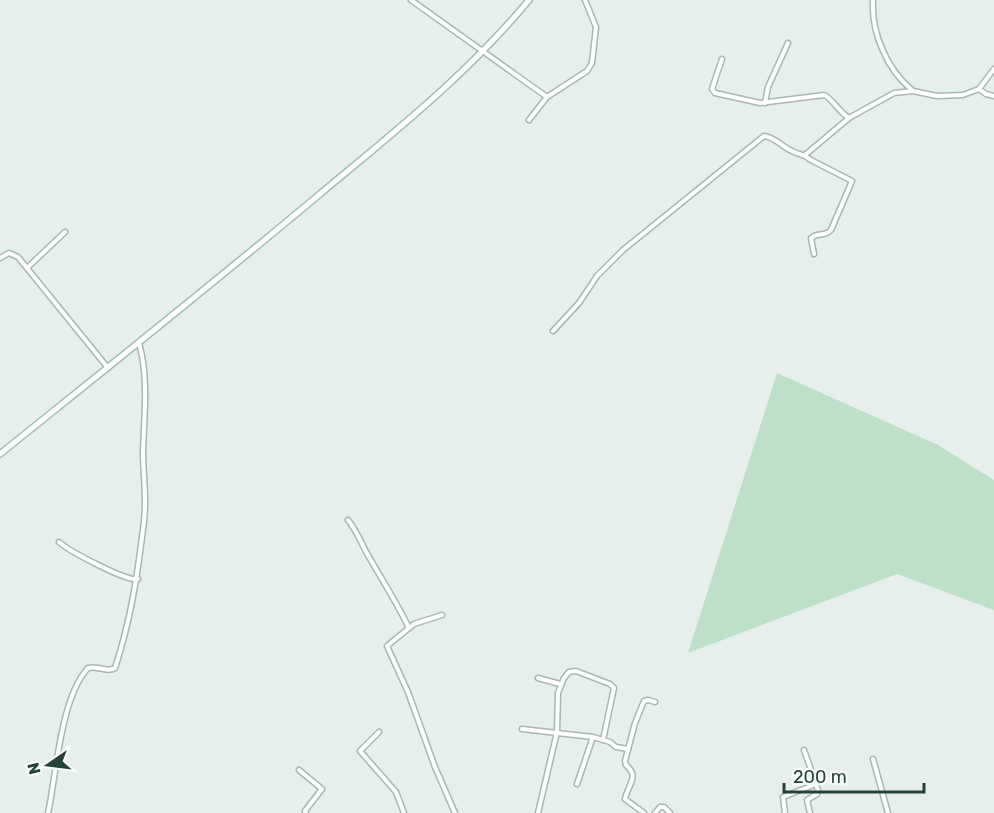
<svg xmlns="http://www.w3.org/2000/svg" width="994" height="813" font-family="Rubik,sans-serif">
<rect width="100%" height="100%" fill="#e6efeb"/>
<path fill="#bfe0c8" d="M777,373L938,445L994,480V610L897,574L688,653Z"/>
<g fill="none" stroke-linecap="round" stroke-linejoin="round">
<defs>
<g id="street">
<path d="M411,0L547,97"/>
<path d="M873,0C871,32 887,70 912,90"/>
<path d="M722,59L712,89L715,93L760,103L824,95C831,97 839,112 849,118"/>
<path d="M979,89L986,94L994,96"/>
<path d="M765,103L768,87L788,43"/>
<path d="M529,120L547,97L587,71L592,63L596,27L585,0"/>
<path d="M805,155L849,118L894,93L913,91L937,96L963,95L979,89L994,69"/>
<path d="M0,258L9,253L18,257L108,368"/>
<path d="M27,268L65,232"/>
<path d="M553,331L579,303L597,276L623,250L764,136C775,137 782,147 792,151C799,155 804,154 811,160L852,181L831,230C825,237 817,232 811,238L814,254"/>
<path d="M348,520C357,531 362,545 369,557C383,581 397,603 409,628"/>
<path d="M59,542C69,551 127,582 138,579"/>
<path d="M442,615L414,624L387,646L408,692L435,767L455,813"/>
<path d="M538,678L560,684"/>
<path d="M522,729L593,737L577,784"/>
<path d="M379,732L360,751L396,792L404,813"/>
<path d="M593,737L610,742L616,747L628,749"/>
<path d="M804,750L818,790L817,794L807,800L810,813"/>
<path d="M873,759L888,813"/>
<path d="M299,770L322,789L305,811L306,813"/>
<path d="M48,813C57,772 60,699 88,668C97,665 107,673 115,668C131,620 138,571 144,521C147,498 143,474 143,452C144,416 149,378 139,343"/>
<path d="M538,813L557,732L558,693L564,678L569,672L576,671L610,684L614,688L603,740"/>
<path d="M644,813L625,799C628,784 640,777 626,765L625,761L635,723L644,701L648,700L655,702"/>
<path d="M655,813L660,807H664L670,813"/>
<path d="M785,813L783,797L816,784"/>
</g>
<path id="secondary" d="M0,454C107,368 215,282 320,194C393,133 468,74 529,0"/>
</defs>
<use href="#street" stroke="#a8b8b2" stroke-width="7"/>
<use href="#secondary" stroke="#a4bbb3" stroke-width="8"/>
<use href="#street" stroke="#fff" stroke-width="4"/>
<use href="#secondary" stroke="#fff" stroke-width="5"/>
</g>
<g transform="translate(48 765) rotate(256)" stroke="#f7fbf9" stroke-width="4.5" paint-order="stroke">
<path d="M0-4.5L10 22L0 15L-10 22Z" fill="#24423a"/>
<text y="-9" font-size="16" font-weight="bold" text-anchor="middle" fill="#24423a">N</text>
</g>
<path d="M784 783v9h140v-9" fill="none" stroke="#24423a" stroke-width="3"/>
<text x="793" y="783" font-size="18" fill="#24423a" stroke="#f7fbf9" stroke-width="4.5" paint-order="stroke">200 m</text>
</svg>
